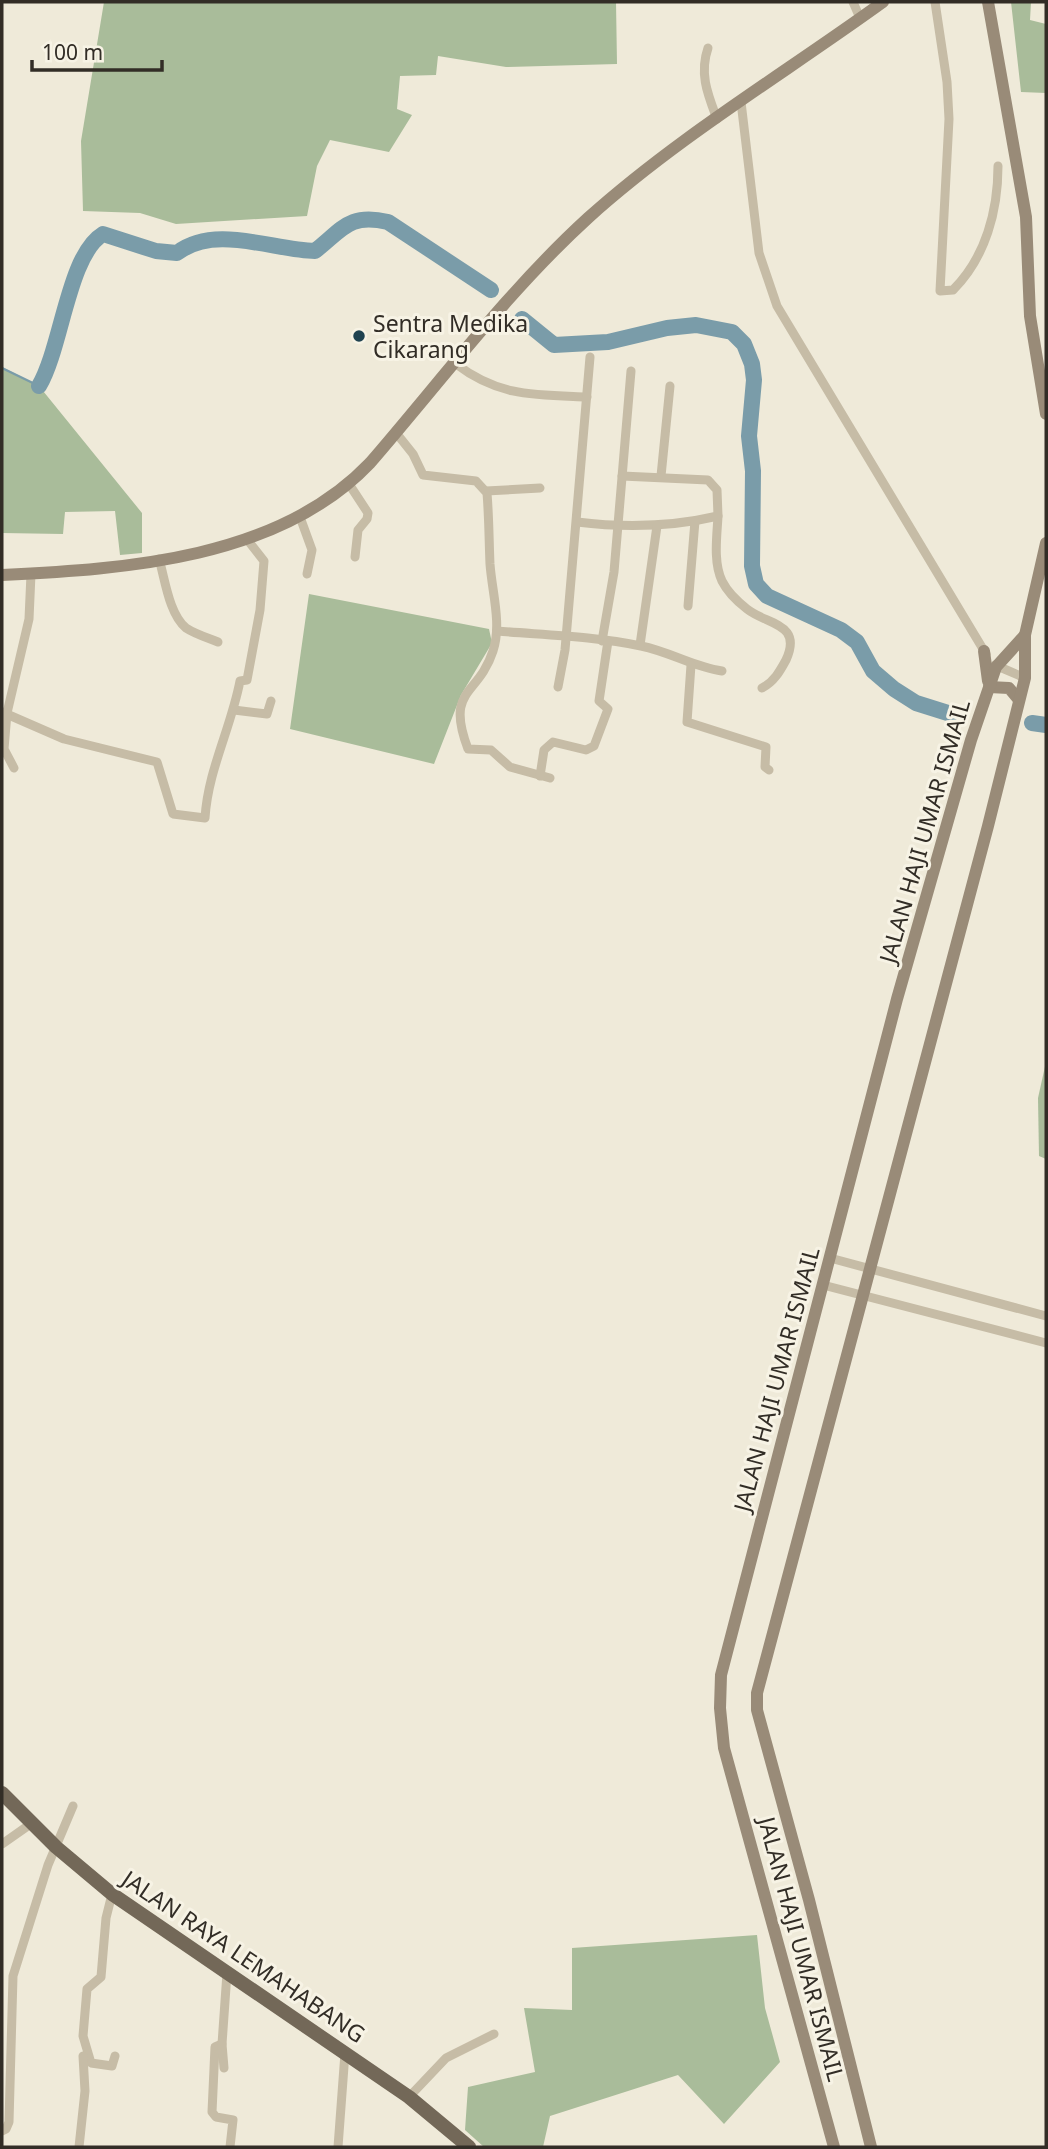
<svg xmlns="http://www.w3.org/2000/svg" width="1048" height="2149" font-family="'Noto Sans',sans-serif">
<rect width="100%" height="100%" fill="#efead9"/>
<g fill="#a9bc9a">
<path d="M104,2H616L617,64L506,67L438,56L436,75L400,76L397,109L412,115L389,152L330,140L317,166L307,216L176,224L140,213L83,211L81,141Z"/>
<path d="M1011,2H1031L1030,20L1046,24V93L1021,92Z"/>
<path d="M2,367L39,386L142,513V553L120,555L115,511L65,512L63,534L2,533Z"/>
<path d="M309,594L489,629L492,643L461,695L434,764L290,729Z"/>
<path d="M1046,1062V1159L1039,1156L1038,1098Z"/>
<path d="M757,1935L765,2008L780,2062L724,2124L678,2075L550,2116L543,2147H484L465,2130L468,2087L535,2072L524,2008L572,2010V1948Z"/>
</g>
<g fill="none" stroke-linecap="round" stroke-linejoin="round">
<path stroke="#7a9ca9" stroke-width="2.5" d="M2,368L39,386"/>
<g stroke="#7a9ca9" stroke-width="16">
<path d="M522,319L554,345L608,342L667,328L696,325L732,332L744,344L752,364L754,380L749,436L753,471L752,566L756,584L767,596L841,630L857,642L873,671L894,689L916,703L951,714"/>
<path d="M39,386C62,347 68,255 103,234L156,251L177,253C215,224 272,250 315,251C343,229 349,213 388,222L491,290"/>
<path d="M1032,723L1046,725"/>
</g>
<g stroke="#c6bca6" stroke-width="9">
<path d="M853,2L860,18"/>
<path d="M935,2L947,82L949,119L940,291L953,290C986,257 998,210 998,166"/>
<path d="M708,48C699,74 708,95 717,119"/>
<path d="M741,102L759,253L777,306L986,654"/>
<path d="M456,364C499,397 536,395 587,397"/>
<path d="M397,434L413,454L423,475L476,481L487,493C489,517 489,541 490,564C492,592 502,624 493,651C478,697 445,688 468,749L491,750L510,767L550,778"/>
<path d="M661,476L670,386"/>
<path d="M349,484L368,513L367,519L358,530L355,557"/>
<path d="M486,491L540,488"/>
<path d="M718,516C717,536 713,562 722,581C727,591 738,602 747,609C767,625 803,623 786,660C780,671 774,682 762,688"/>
<path d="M300,517L312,550L307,574"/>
<path d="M577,522C625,528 671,527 718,516L717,490L708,480L622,476"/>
<path d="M159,559C165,579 169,614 186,628C195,634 208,638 218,642"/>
<path d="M688,606L695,521"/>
<path d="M497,631C544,635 594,636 641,646C671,652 693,667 722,671"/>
<path d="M602,641L614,572L631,371"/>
<path d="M640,645L657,526"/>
<path d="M691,665L687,722L766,747L765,767L769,770"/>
<path d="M995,665L1025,678"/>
<path d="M558,687L565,650L590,357"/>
<path d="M234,710L267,714L271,701"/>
<path d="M2,712L64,739L157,762L173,814L205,818C208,770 231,728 240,681L247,680L260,610L264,561L246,538"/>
<path d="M14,768L4,749L7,713L29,619L31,574"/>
<path d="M540,776L544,750L553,742L586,750L594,746L608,709L599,701L608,641"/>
<path d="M830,1258L1046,1316"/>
<path d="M823,1285L1046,1343"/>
<path d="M2,1844L32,1823"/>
<path d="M112,1894L106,1918L101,1977L87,1989L83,2036L91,2063L112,2066L115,2056"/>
<path d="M222,2044L215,2047L212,2112L216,2117L233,2120L230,2147"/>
<path d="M224,2068L222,2044L227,1973"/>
<path d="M409,2097L446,2058L494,2034"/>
<path d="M2,2131L6,2129L9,2122L13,1976L48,1865L73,1806"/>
<path d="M79,2147L85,2091L83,2056"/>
<path d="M338,2147L345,2053"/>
</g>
<g stroke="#998b78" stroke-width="12">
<path d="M988,2L1026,217L1030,316L1046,414"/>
<path d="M2,575C126,569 279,559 370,463C441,381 508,291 588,218C678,137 785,73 883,2"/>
<path d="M984,651L988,681"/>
<path d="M989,687L1009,688L1019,700"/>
<path d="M834,2147L724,1748L720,1708L721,1675L897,999L971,740L996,667L1025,635"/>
<path d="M871,2147L809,1900L757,1710V1693L988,826L1025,678V635L1046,543"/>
</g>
<path stroke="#736858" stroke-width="14" d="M2,1793L56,1847L112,1894L409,2097L469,2147"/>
</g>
<circle fill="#1f4250" stroke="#f7f3e5" stroke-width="2.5" cx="359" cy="336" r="7"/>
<g text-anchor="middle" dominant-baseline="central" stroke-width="6" stroke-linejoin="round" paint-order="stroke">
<g font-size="23" fill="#322d26" stroke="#f7f3e5" text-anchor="start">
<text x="373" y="323">Sentra Medika<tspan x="373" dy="26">Cikarang</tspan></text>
</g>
<g font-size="23" fill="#322d26" stroke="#f7f3e5">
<text transform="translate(924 831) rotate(-74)">JALAN HAJI UMAR ISMAIL</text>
<text transform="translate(776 1379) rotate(-75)">JALAN HAJI UMAR ISMAIL</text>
<text transform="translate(802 1949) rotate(75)">JALAN HAJI UMAR ISMAIL</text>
<text transform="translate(244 1956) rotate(34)">JALAN RAYA LEMAHABANG</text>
</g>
</g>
<rect width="1048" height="2149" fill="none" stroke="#322d26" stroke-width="7"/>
<path d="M32 60v10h130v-10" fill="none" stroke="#322d26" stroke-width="3.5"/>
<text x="42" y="60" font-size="21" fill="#322d26" stroke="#f7f3e5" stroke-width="5" paint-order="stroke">100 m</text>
</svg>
